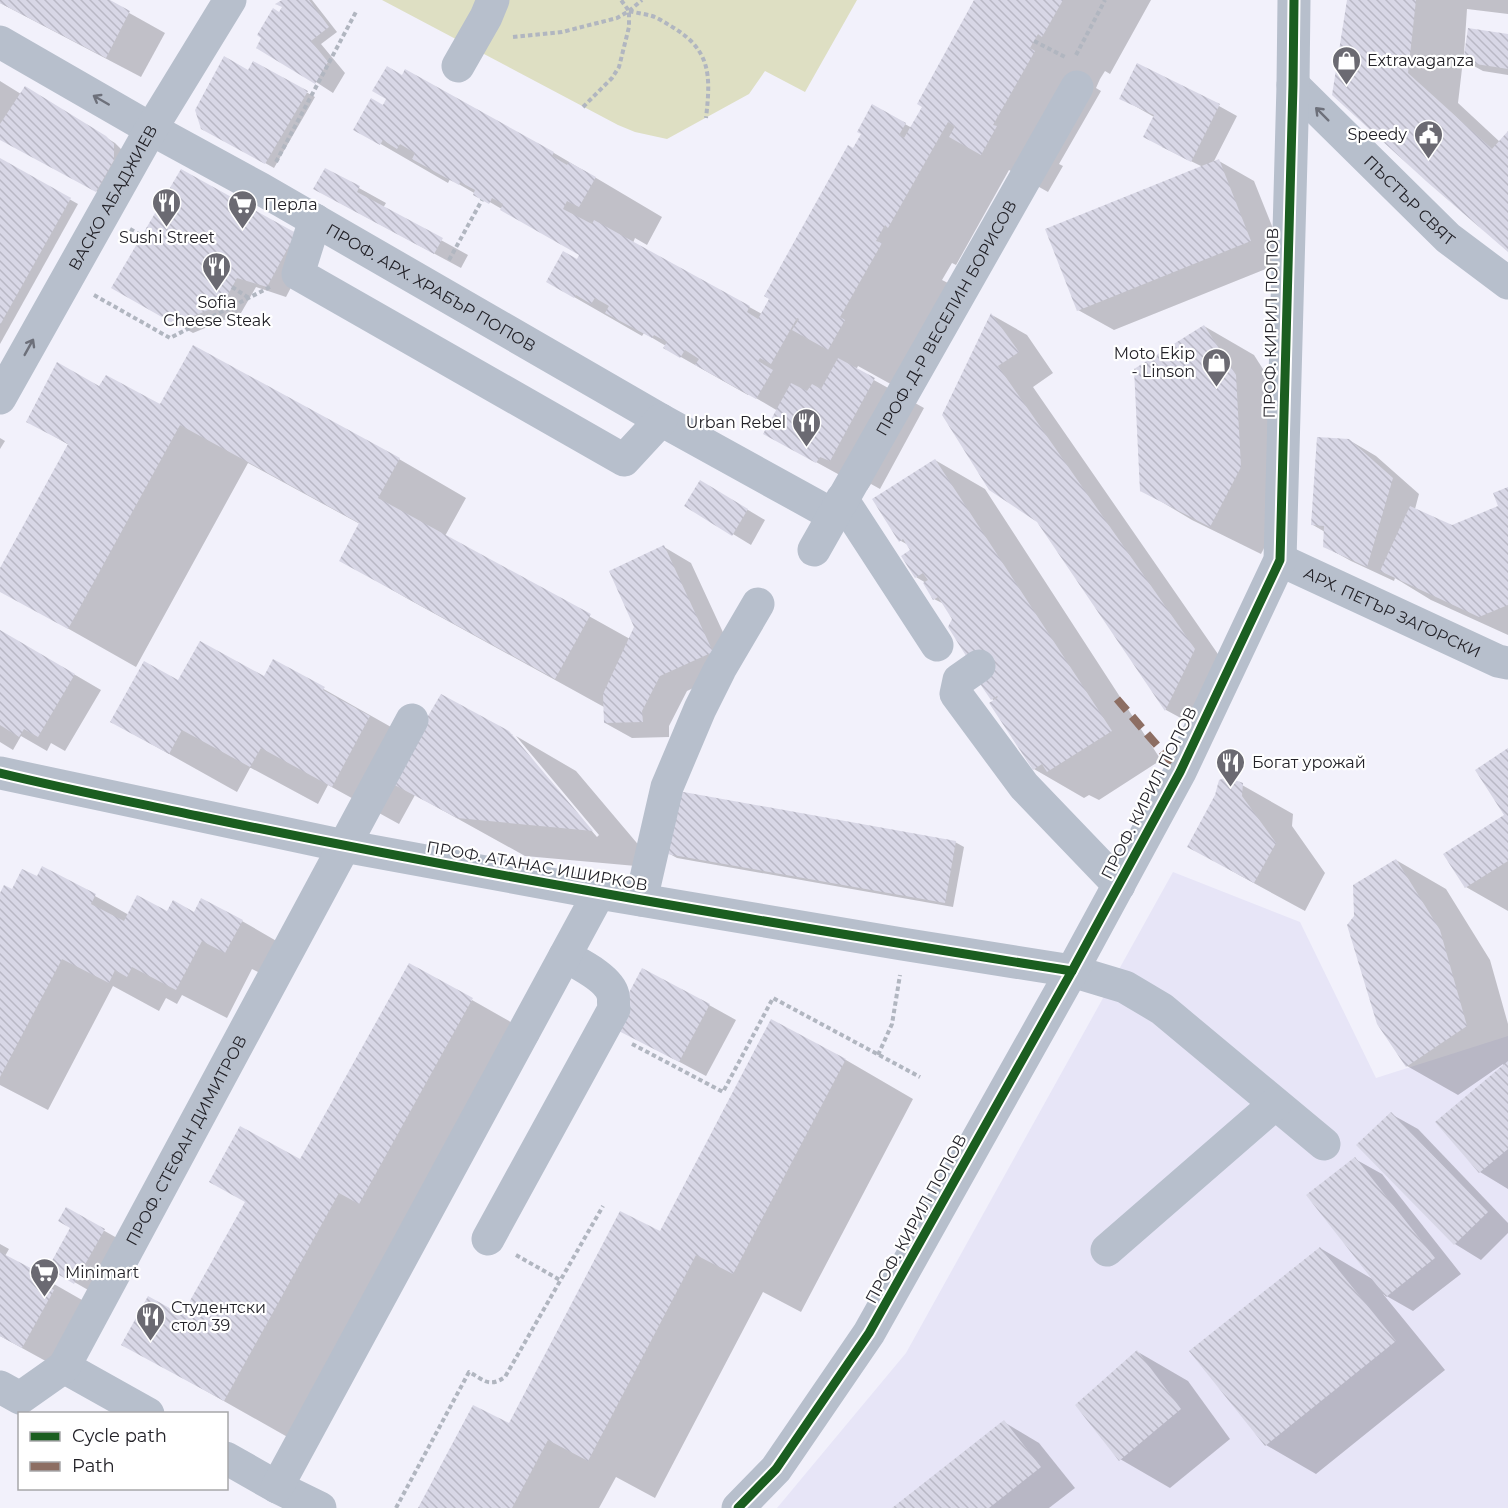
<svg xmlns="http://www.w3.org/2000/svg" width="1508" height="1508" font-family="Montserrat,sans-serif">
<defs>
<pattern id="building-back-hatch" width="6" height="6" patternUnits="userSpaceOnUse" patternTransform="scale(1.5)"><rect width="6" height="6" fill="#d8d7e6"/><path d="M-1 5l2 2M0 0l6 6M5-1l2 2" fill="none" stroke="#b9b8c5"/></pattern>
</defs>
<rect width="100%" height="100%" fill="#f2f1fb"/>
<path fill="#e7e5f7" d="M1173,872L1300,922L1376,1078L1508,1036V1508H777L906,1353Z"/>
<path fill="#dedfc3" d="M382,0H857L805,92L765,71L749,94L667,139L635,132L618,125Z"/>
<g fill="#0003">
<path d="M0,0H106L165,33L141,77L0,3Z"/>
<path d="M285,0H312L337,32L321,44L345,73L333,93L316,82L279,14L283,7Z"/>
<path d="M976,0H1151L1110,74L1105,71L1100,79L1096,88L1101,91L1059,164L1063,166L1048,192L1009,170L956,265L952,263L942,280L948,283L896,387L858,366L856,370L924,408L880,489L871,484L867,490L765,434L778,411L749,394L748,395L665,348L666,346L644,333L642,336L548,282L578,261L581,255L450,179L448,183L355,129L383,107L406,71L554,153L662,217L647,245L635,238L633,243L762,314L863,134L873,106L912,128Z"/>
<path d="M1349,0H1508V14L1467,9L1464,54H1466L1508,36V75L1483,71L1463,60L1458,103L1500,142L1508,133V251Z"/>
<path d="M254,63L315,97L274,168L203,128L249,72Z"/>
<path d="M1137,65L1219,106L1237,116L1213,163L1219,161L1254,181L1286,261L1114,330L1078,310L1203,167L1162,147L1154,117L1121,98Z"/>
<path d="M0,81L21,94L25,88L115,143L122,150L105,196L0,138Z"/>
<path d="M0,160L78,204L0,344Z"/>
<path d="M181,171L313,245L286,297L256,287L241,313L193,333L113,288Z"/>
<path d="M359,188L386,203L383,208L468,255L461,268L342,204Z"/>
<path d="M992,315L1027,335L1053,373L1033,387L1229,670L1201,729L1166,710L1038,521L990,489Z"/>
<path d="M1204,326L1254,355L1286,405L1291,496L1261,554L1192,520L1142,490Z"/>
<path d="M193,347L399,459L466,498L445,536L630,639L664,547L691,563L739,667L687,691L669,726V737L632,738L605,723L604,707L408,599L341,560L360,524L248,463L136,667L0,590V571L69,445L28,421L100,388L161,406Z"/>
<path d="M0,438L5,441L0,449Z"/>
<path d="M1349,440L1376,456L1419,494L1415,509L1452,527L1500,507L1508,489V635L1431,600L1395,578L1394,581L1351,561L1324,546L1325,532L1313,525Z"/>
<path d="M935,460L985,489L1161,760L1099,800L1089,795L1084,798L1034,769L995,701L992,699L953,619L944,604L934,599L926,583L916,577L913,550L910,546L901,541Z"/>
<path d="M701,482L765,520L751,545L687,506Z"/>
<path d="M0,631L101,690L65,751L51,743L47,751L21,736L13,750L0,742Z"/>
<path d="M274,661L391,727L414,743L442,696L513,735H510L597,837L599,835L516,736L576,771L658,868L525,856L415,795L399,824L328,785L318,804L251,768H250L237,792L112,722L179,682L264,679Z"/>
<path d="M1508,750V911L1466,887L1506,816Z"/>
<path d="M1242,785L1293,814L1292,826L1325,873L1305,911L1239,875L1189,846Z"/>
<path d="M955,842L964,847L953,907L677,858L668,853Z"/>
<path d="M1396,860L1446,889L1490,960L1508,1024V1189L1480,1172L1504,1066L1503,1064L1458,1095L1407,1066L1378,1024Z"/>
<path d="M38,878L95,896L129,915L168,913L242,921L292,950L276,981L252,969L227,1018L182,995L177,1004L166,998L159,1011L113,986L48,1110L0,1085V897Z"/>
<path d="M472,1000L539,1038L291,1439L123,1344L183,1317L301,1161Z"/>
<path d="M709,1005L736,1020L706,1076L640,1041Z"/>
<path d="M772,1021L846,1060L913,1099L801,1312L763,1292L655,1498L616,1477L599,1508H420L509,1425L661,1233Z"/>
<path d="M1391,1114L1418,1129L1508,1223V1233L1481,1260L1455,1244Z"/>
<path d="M1355,1159L1382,1174L1461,1274L1413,1311L1383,1294L1445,1370L1316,1474L1266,1445L1320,1248L1374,1280Z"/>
<path d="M66,1209L131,1246L102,1298L50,1268L72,1227Z"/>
<path d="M0,1244L9,1249L5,1256L89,1304L73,1376L0,1336Z"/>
<path d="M1138,1352L1188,1381L1230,1439L1170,1488L1120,1459Z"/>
<path d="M1004,1422L1039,1443L1075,1488L1049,1508H894Z"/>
</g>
<g fill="url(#building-back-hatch)">
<path d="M0,0H110L130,11L106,58L0,3Z"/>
<path d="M282,0H309L329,27L311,41L328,62L315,84L256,48L261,38L257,35L273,8L279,12L282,7L275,4Z"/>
<path d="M974,0H1063L1042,37L1038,34L1030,48L1035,51L993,125L997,126L981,155L949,137L955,126L948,122L888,228L885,225L876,241L882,243L840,317L845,320L828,350L792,330L799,319L797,318L771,364L760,358L758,361L773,370L756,399L695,365L699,359L685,350L680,358L663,348L667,342L654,335L652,338L605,313L609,306L595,298L591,304L576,295L574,298L546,282L563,251L577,259L579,255L500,210L503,204L492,198L489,204L473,195L475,190L460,182L459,185L412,159L415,153L400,144L397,149L383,140L380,145L353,130L371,98L383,105L386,99L372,91L387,66L402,75L405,69L554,152L552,156L567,165L569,162L596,177L579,207L567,201L563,209L592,224L594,220L750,306L747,312L758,319L769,299L764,296L848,145L853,148L861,134L857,132L872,104L906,123L899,135L904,138L922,107L917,104Z"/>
<path d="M1347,0H1416L1408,73L1492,149L1508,131V252L1426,181L1332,95Z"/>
<path d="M1468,28L1508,34V69L1463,62Z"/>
<path d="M224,56L248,70L253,61L308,91L265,164L201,129L195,110Z"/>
<path d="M1137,63L1220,104L1191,162L1143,137L1154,115L1119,99Z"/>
<path d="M25,86L106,136L114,144V160L96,192L0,140V124Z"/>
<path d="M0,158L71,198L0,325Z"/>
<path d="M1219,159L1251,241L1077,311L1045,229Z"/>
<path d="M325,168L360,186L357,192L443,238L434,254L313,189Z"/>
<path d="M181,169L296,233L267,287L237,278L223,304L174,324L111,288Z"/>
<path d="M991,313L1019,352L998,366L1195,649L1165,711L1037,522L989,490L942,415Z"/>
<path d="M1204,325L1236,375L1241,467L1210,527L1140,491L1134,369Z"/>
<path d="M193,345L400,458L378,498L591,614L555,679L339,561L359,523L180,425L68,629L0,592V568L68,444L26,422L57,362L99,386L106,375L160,404Z"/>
<path d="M838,358L875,378L830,461L820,457L816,463L763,434L791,383L807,391L812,384L821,389Z"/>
<path d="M1317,437L1349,439L1393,478L1367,567L1323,547L1324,526L1311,525Z"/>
<path d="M935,459L1112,731L1047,772L1042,764L1033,770L989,703L998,697L997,696L991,700L976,678L968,659L948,627L952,619L938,597L933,600L923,583L928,580L923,573L915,578L901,556L910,550L903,539L899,542L872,499Z"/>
<path d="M700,480L748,509L732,536L684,506Z"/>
<path d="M1508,487V605L1479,617L1380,571L1410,506L1452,525L1498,506L1493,493Z"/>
<path d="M664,545L713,652L660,676L642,711L643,722L604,723L603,694L634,627L609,571Z"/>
<path d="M0,630L75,674L38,737L24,729L19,737L0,725Z"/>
<path d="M200,641L264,676L273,659L325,687L323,690L370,716L332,787L261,748L250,767L182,730L169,754L110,722L144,661L178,680Z"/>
<path d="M441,694L509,731L593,831L457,818L389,782Z"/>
<path d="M1508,748V861L1465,888L1443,854L1504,815L1475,770Z"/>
<path d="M1227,777L1243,783L1242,796L1276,843L1254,883L1187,847L1215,795L1219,780Z"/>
<path d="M678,791L956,841L945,903L667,854Z"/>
<path d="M1396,859L1440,930L1467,1026L1406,1067L1377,1024L1347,925L1354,916L1353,885Z"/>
<path d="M42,866L96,894L91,904L124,921L137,895L167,911L173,900L194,912L201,898L243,920L225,953L202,941L176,990L132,967L127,977L115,970L109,983L62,959L0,1077V893L4,885L12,889L22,869L37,876Z"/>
<path d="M409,963L473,998L359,1204L339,1193L224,1401L121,1345L148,1296L182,1315L245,1202L209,1182L240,1126L300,1159Z"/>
<path d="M642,968L710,1004L679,1062L611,1027Z"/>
<path d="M771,1019L846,1059L733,1274L696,1255L588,1461L548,1440L512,1508H418L473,1405L509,1423L620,1211L660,1231Z"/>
<path d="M1508,1061V1149L1479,1173L1435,1122Z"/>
<path d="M1391,1112L1488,1212L1454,1245L1356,1145Z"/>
<path d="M1355,1157L1435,1258L1386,1297L1306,1195Z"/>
<path d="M66,1207L105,1229L74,1284L48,1268L70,1228L58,1221Z"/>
<path d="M1320,1247L1396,1341L1265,1446L1189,1351Z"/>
<path d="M0,1252L40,1273L36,1280L54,1290L22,1348L0,1336Z"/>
<path d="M1137,1350L1181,1409L1119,1461L1075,1405Z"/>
<path d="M1004,1420L1041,1467L989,1508H892Z"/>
</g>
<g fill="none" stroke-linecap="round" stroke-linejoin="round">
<g stroke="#b1b6c0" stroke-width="4" stroke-dasharray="4.5 3" stroke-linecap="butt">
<path d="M629,11C637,13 645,14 652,16C658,18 664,22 669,25C711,49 711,74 706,118"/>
<path d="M513,37L562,32L617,18L629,11L642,0"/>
<path d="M1034,41L1065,57"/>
<path d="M1076,55L1105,0"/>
<path d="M583,107L612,78L619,67L629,27V11L621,0"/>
<path d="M276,162L357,10"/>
<path d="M130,229L142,236"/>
<path d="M449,260L482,200"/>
<path d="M232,287L249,298"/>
<path d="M94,295L170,338L270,287"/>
<path d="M632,1044L723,1092L773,998L920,1077"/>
<path d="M878,1055L892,1024L900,975"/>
<path d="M516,1255L560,1280"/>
<path d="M396,1508L469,1372C484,1380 489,1388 505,1377L603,1206"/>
</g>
<g stroke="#b7bfcc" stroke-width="33">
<path id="s1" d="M0,42L151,129L261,189L661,420L833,515"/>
<path d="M458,66L486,17L493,0"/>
<path id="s2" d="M1293,85L1448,238L1508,283"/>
<path d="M315,220L298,274L624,460L661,420"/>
<path id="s3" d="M0,398L151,129L230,0"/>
<path d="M842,499L937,645"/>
<path id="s4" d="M814,550L1077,87"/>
<path id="s5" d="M1280,560L1498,661L1508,663"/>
<path d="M979,666L959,680L956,694L1024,786L1119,885"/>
<path d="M0,773L344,846L599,893L902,944L1072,971L1125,987L1162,1009L1324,1144"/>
<path d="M641,900L667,787L700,709L720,669L758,604"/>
<path d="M488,1239L614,1009C613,1005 614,999 613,995C609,978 579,964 565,956"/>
<path d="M1107,1250L1275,1104"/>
<path d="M64,1367L148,1414"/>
<path id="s6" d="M0,1387L20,1398L64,1367L412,720"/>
<path d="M226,1458L277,1487L320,1508"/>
<path d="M277,1487L599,893"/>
<path d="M738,1508L776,1469L869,1333L1072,971L1180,772L1280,560L1293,85L1294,0"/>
</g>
<path stroke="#8d6e63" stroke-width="8" stroke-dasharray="15 8" stroke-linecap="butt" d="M1117,699L1180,772"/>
<defs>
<g id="cycleway">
<path d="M0,773C66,789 132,802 198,816C488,876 780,925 1072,971"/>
<path d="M738,1508L776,1469L869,1333L1072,971L1180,772L1280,560L1293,85L1294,0"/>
</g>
</defs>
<use href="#cycleway" stroke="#fff" stroke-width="13"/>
<use href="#cycleway" stroke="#1b5e20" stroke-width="9"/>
</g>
<defs><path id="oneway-shaft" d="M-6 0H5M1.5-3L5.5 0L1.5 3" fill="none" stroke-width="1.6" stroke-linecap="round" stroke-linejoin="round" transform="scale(1.5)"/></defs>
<g stroke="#6d707a">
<use href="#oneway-shaft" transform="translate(101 100) rotate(-150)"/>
<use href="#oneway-shaft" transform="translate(1322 114) rotate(-135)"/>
<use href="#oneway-shaft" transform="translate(29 347) rotate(-61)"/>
</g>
<defs>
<symbol id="shop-pin" viewBox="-11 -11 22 30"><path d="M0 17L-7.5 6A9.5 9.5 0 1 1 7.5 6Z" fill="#6b6a72" stroke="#fff"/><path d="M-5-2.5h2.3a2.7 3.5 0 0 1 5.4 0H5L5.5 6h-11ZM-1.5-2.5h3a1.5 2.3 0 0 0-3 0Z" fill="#fff"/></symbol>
<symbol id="civic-pin" viewBox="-11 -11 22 30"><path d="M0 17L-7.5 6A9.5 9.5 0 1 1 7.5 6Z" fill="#6b6a72" stroke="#fff"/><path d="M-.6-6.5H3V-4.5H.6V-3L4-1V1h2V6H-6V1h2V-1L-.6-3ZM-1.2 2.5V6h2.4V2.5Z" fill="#fff"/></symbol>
<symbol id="restaurant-pin" viewBox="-11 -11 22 30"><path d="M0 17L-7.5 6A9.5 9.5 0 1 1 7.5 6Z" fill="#6b6a72" stroke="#fff"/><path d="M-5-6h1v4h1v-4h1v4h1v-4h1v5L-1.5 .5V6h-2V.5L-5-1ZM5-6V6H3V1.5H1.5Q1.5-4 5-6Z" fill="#fff"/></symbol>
<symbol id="supermarket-pin" viewBox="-11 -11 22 30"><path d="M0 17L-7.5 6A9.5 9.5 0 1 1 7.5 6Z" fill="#6b6a72" stroke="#fff"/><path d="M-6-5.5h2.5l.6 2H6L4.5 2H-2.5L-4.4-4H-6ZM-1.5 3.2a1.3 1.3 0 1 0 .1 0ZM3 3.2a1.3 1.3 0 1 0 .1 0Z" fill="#fff"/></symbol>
</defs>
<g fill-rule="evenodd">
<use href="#shop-pin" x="1330" y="44" width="33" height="45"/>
<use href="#civic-pin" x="1412" y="118" width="33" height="45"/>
<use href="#restaurant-pin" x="150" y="186" width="33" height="45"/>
<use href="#supermarket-pin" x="226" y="188" width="33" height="45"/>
<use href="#restaurant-pin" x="200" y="250" width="33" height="45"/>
<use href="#shop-pin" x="1200" y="346" width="33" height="45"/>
<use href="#restaurant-pin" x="790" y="406" width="33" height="45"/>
<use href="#restaurant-pin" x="1214" y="746" width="33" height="45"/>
<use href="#supermarket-pin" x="28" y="1256" width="33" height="45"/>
<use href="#restaurant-pin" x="134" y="1300" width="33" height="45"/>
</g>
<g text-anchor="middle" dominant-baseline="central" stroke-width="4.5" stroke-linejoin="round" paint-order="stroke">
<g font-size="16" fill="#232228" stroke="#fff" text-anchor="start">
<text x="1367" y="60">Extravaganza</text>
<text x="1407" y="134" text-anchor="end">Speedy</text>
<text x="264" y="204">Перла</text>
<text x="167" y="237" text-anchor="middle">Sushi Street</text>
<text x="217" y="302" text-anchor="middle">Sofia<tspan x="217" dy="18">Cheese Steak</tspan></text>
<text x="1195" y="353" text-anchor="end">Moto Ekip<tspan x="1195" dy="18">- Linson</tspan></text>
<text x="786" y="422" text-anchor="end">Urban Rebel</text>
<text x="1252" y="762">Богат урожай</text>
<text x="65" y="1272">Minimart</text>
<text x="171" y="1307">Студентски<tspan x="171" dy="18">стол 39</tspan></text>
</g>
<g font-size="16" fill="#232228" stroke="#fff">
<text stroke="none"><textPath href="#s3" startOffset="230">ВАСКО АБАДЖИЕВ</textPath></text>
<text stroke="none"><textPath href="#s2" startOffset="164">ПЪСТЪР СВЯТ</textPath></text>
<text stroke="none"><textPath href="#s1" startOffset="496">ПРОФ. АРХ. ХРАБЪР ПОПОВ</textPath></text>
<text stroke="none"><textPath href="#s4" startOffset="267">ПРОФ. Д-Р ВЕСЕЛИН БОРИСОВ</textPath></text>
<text transform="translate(1271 323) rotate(-89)">ПРОФ. КИРИЛ ПОПОВ</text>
<text stroke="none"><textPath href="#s5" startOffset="124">АРХ. ПЕТЪР ЗАГОРСКИ</textPath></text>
<text transform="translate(1149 793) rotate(-63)">ПРОФ. КИРИЛ ПОПОВ</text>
<text transform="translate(537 866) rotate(10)">ПРОФ. АТАНАС ИШИРКОВ</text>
<text stroke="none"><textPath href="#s6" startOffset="334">ПРОФ. СТЕФАН ДИМИТРОВ</textPath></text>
<text transform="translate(916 1219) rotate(-61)">ПРОФ. КИРИЛ ПОПОВ</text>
</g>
</g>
<rect x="18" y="1412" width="210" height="78" fill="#ffffff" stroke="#a7a7a9" stroke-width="1.5"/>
<rect x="30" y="1432" width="30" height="9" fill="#1b5e20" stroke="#a7a7a9" stroke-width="1.5"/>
<text x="72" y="1442" font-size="18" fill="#232228">Cycle path</text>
<rect x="30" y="1462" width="30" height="9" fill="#8d6e63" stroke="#a7a7a9" stroke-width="1.5"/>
<text x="72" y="1472" font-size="18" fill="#232228">Path</text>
</svg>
